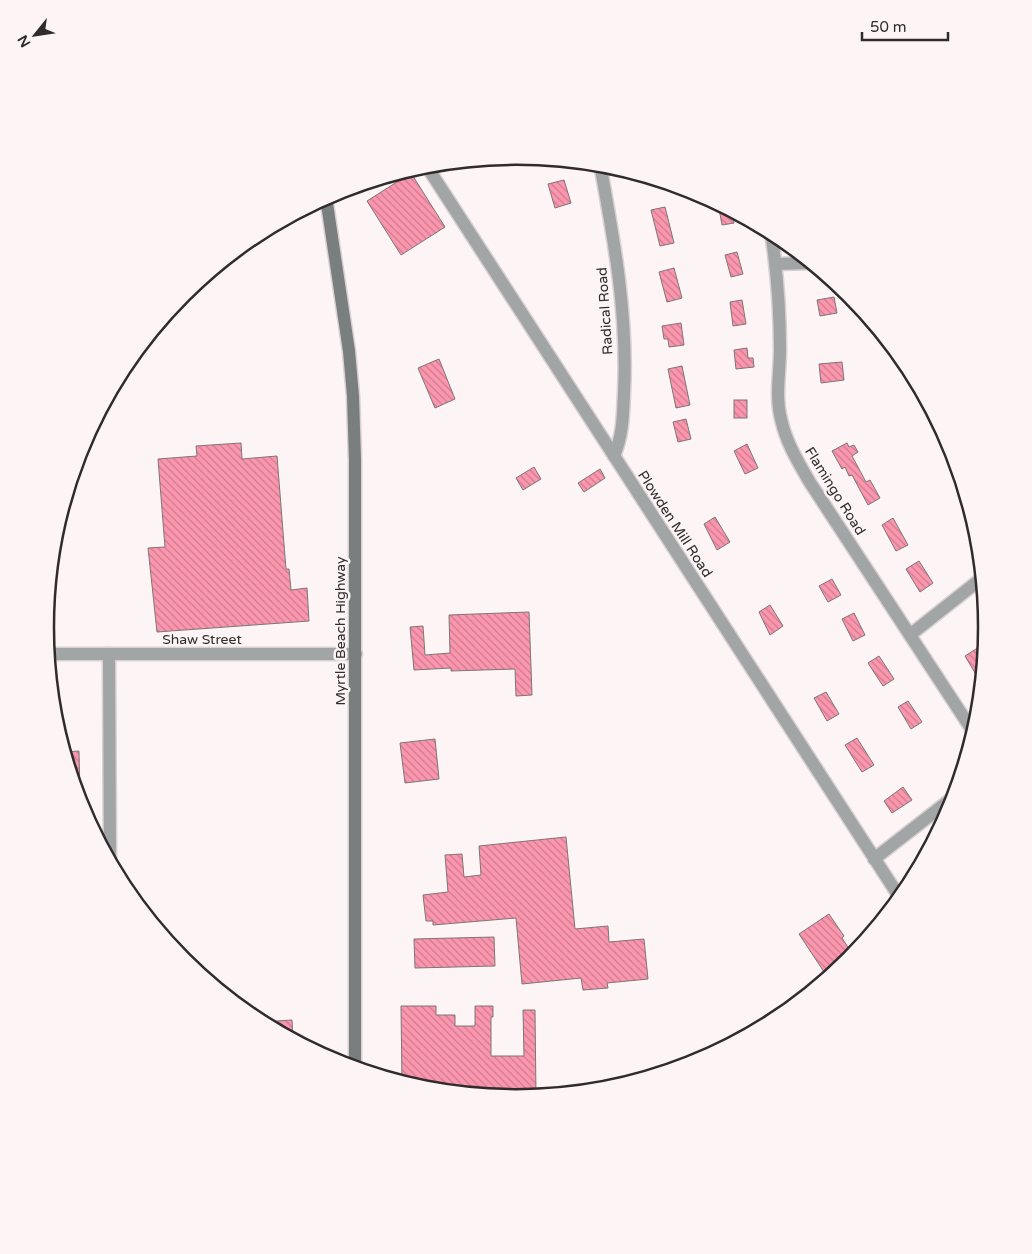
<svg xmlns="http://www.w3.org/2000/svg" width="1032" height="1254" font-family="'Varela Round',sans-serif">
<defs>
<pattern id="building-back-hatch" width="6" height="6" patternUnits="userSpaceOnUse" patternTransform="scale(1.25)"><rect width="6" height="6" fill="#fc96ae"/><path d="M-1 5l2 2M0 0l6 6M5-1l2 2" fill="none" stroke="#cc7b8e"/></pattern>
</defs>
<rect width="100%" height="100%" fill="#fdf4f6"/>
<g fill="url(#building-back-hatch)" stroke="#7d7577">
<path d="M411,173L445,227L401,255L367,201Z"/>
<path d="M564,180L571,203L555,208L548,184Z"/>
<path d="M718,203L732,211L734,223L722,225Z"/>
<path d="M665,207L674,243L660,246L651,210Z"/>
<path d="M737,252L743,274L731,277L725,255Z"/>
<path d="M674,268L682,298L667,302L659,272Z"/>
<path d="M834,297L837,313L820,316L817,300Z"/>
<path d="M742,300L746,324L733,326L730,302Z"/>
<path d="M681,323L684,345L669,347L668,339H664L662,326Z"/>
<path d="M747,348L748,358H753L754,367L736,369L734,350Z"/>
<path d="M439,359L455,399L435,408L418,368Z"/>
<path d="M842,362L844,380L821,383L819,364Z"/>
<path d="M682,366L690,405L676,408L668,369Z"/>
<rect x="734" y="400" width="13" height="18"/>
<path d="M686,419L691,439L678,442L673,422Z"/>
<path d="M241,443L242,459L277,456L286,569H289L291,590L307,588L309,621L157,632L148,548L165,547L158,459L197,456L196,446Z"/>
<path d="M847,443L849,447L854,445L858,452L852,456L866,482L870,480L880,498L868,505L852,475L849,476L845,467L842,469L832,451Z"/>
<path d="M747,444L758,468L745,474L734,451Z"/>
<path d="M534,467L541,479L523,490L516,478Z"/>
<path d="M600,469L605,478L584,492L578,483Z"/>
<path d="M715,517L730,542L717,550L704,524Z"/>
<path d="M893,518L908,545L896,551L882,525Z"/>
<path d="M919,561L933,583L920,592L906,569Z"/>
<path d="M832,579L841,595L828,602L819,586Z"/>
<path d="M770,605L783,626L770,635L759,612Z"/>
<path d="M529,612L532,695L516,696L515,669L451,671V668L414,670L410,627L423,626L425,655L450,653L449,615Z"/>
<path d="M854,613L865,635L853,641L842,619Z"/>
<path d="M979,647L984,656L981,683L965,656Z"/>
<path d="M879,656L894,679L883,686L868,663Z"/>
<path d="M826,692L839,714L827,721L814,698Z"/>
<path d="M908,701L922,722L911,729L898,707Z"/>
<path d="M857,738L874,765L862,772L845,745Z"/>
<path d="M435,739L439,779L405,783L400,743Z"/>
<path d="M79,751L80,795L77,796L64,752Z"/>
<path d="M903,787L912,800L892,813L884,801Z"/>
<path d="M566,837L575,929L608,926L609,942L644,939L648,979L607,983L608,988L583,990L581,978L522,984L516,918L433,925V921H426L423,895L448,892L445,855L462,854L464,877L481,875L479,846Z"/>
<path d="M829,914L844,936L842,938L853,955L828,978L799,934Z"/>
<path d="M494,937L495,966L415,968L414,939Z"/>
<path d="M401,1006H436V1015H455V1026H475V1006H493V1017H491V1056H524L523,1010H535L536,1096L516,1098L424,1089L402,1082Z"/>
<path d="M292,1020L293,1039L261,1022Z"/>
</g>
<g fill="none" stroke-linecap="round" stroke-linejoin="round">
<defs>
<g id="minor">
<path d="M600,164C614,240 628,315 624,393C623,415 623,435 614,456"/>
<path d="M771,232C777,271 780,310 780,350C780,373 775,396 781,419C786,442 797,460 809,481L974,733"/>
<path d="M776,264L811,263"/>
<path d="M910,635L982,578"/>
<path d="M48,654H356"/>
<path d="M109,654L110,861"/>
<path d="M874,859L955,796"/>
</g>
<path id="tertiary" d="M426,165L900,898"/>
<path id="secondary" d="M326,197L349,351L353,396L355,460V1068"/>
</defs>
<use href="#minor" stroke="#d8d0d2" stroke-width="15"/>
<use href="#tertiary" stroke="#d8d0d2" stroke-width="15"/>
<use href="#secondary" stroke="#d8d0d2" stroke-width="15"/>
<use href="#minor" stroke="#a2a5a5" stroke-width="12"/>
<use href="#tertiary" stroke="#a2a5a5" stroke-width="12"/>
<use href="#secondary" stroke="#797e7e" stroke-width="12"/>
</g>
<g text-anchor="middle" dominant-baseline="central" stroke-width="5" stroke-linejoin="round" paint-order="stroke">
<g font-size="14" fill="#302c2d" stroke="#fdf4f6">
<text transform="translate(605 311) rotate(-94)">Radical Road</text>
<text transform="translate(835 491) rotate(58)">Flamingo Road</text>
<text transform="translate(675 524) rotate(57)">Plowden Mill Road</text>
<text transform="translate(340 631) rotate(-90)">Myrtle Beach Highway</text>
<text x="202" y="639">Shaw Street</text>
</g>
</g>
<path d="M0 0H1032V1254H0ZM54 627a462 462 0 1 1 924 0a462 462 0 1 1-924 0Z" fill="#fdf4f6" fill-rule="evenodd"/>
<path fill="none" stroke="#302c2d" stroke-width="2.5" d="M54 627a462 462 0 1 1 924 0a462 462 0 1 1-924 0Z"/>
<g transform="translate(35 35) rotate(240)" stroke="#fdf4f6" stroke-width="4" paint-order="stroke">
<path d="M0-4L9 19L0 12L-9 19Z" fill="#302c2d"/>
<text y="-8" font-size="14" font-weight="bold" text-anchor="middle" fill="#302c2d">N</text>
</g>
<path d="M862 32v8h86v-8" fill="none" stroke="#302c2d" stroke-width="2.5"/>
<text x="870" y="32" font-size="15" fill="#302c2d" stroke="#fdf4f6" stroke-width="4" paint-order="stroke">50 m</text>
</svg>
